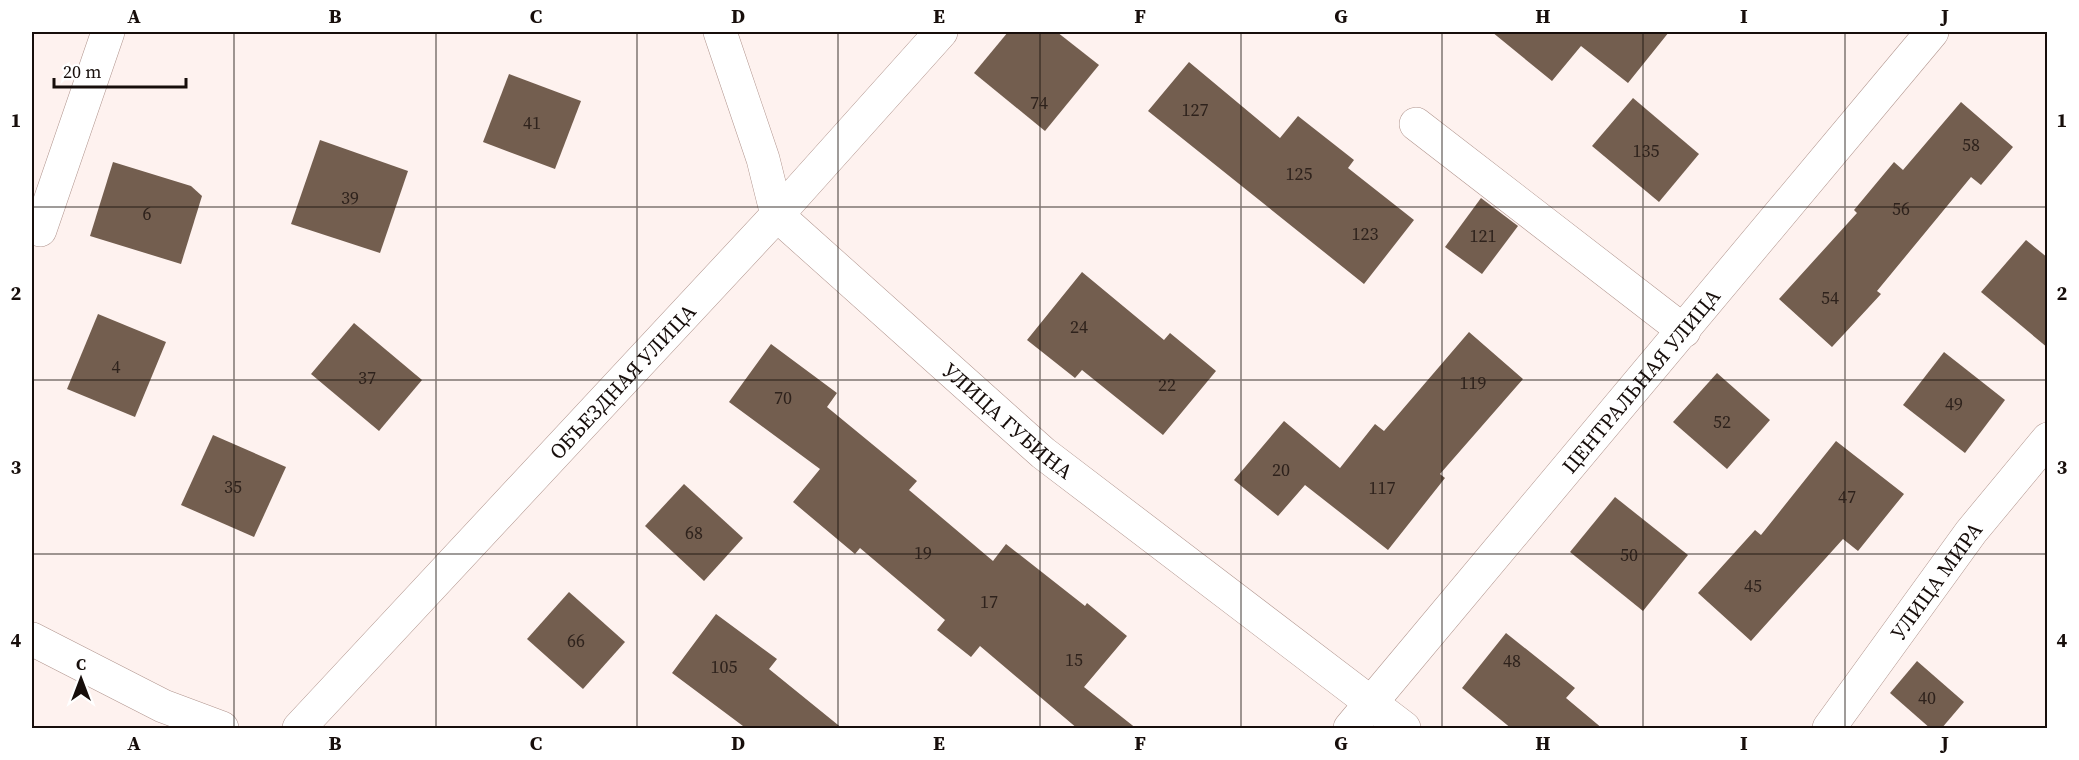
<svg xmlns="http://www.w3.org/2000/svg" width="2079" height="760" font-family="'Source Serif 4',serif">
<rect width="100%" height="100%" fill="#fef2ef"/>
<g fill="#735e4f">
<path d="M1008,32H1057L1099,65L1045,131L974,73Z"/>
<path d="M1492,32H1669L1628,83L1581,46L1552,81Z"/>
<path d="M1189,62L1280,138L1298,116L1354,160L1348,168L1414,220L1364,284L1148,111Z"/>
<path d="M509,74L581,101L555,169L483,142Z"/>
<path d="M1633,98L1699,154L1659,202L1592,146Z"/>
<path d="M1961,102L2013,147L1981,185L1971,177L1877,291L1881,294L1832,347L1779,299L1857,213L1854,210L1894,162L1903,170Z"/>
<path d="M320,140L408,171L380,253L291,224Z"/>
<path d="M113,162L191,186L202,196L181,264L90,236Z"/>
<path d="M1481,198L1518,226L1482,274L1445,247Z"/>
<path d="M2026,240L2048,258V348L1981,292Z"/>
<path d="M1082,272L1164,340L1170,333L1216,371L1163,435L1082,370L1075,378L1027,340Z"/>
<path d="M98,314L166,342L135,417L67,389Z"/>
<path d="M354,323L422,380L379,431L311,374Z"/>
<path d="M1469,332L1523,379L1440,474L1445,478L1388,550L1305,485L1278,516L1234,480L1284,421L1340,468L1375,424L1384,431Z"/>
<path d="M771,344L837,393L827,407L917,481L909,490L993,561L1006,544L1085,606L1087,603L1127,636L1084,687L1137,729H1078L980,646L971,657L937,630L945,620L860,548L855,554L793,502L820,469L729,402Z"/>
<path d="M1944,352L2005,400L1965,453L1903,405Z"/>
<path d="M1717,373L1770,420L1727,469L1673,422Z"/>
<path d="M213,435L286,467L254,537L181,505Z"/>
<path d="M1836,441L1904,494L1858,551L1843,539L1751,641L1698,593L1755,530L1761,535Z"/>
<path d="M684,484L743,538L704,581L645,526Z"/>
<path d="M1615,497L1688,555L1643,611L1570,552Z"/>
<path d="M569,592L625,642L583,689L527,639Z"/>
<path d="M716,614L777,659L769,669L843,729H747L672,673Z"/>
<path d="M1506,633L1575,688L1566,698L1603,729H1512L1462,688Z"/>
<path d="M1917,661L1964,702L1941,729H1931L1890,693Z"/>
</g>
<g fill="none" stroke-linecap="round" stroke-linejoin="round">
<defs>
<g id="street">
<path id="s1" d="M720,32L763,159L777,215L1043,453L1404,728"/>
<path d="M1416,124L1684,331"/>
<path d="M40,230L108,32"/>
<path d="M32,639L163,706L222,728"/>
<path id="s2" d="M299,728L777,215L941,32"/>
<path id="s3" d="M1350,728L1932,32"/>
<path id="s4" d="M1829,728L1971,532L2048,439"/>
</g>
</defs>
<use href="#street" stroke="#b1958e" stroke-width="34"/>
<use href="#street" stroke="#fff" stroke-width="33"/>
</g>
<path fill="none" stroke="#170e0b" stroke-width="1.5" stroke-opacity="0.55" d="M234,32V728M436,32V728M637,32V728M838,32V728M1040,32V728M1241,32V728M1442,32V728M1643,32V728M1845,32V728M32,207H2048M32,380H2048M32,554H2048"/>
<g text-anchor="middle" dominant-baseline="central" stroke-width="6" stroke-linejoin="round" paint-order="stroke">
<g font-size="18" fill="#2e221c">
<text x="1039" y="102">74</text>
<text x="1195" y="109">127</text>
<text x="532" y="122">41</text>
<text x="1971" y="144">58</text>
<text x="1646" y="150">135</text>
<text x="1299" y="173">125</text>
<text x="350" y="197">39</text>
<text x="1901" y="208">56</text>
<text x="147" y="213">6</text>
<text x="1365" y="233">123</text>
<text x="1483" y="235">121</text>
<text x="1830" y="297">54</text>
<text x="1079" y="326">24</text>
<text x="116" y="366">4</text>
<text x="367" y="377">37</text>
<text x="1473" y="382">119</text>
<text x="1167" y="384">22</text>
<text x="783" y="397">70</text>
<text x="1954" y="403">49</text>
<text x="1722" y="421">52</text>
<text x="1281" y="469">20</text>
<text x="233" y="486">35</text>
<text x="1382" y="487">117</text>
<text x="1847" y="496">47</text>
<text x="694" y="532">68</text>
<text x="923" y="552">19</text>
<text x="1629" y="554">50</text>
<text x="1753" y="585">45</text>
<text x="989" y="601">17</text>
<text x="576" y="640">66</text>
<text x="1074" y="659">15</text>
<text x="1512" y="660">48</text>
<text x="724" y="666">105</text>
<text x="1927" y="697">40</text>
</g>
<g font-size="21" fill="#170e0b" stroke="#fff">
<text stroke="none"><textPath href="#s2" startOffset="474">ОБЪЕЗДНАЯ УЛИЦА</textPath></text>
<text stroke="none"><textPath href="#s3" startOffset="453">ЦЕНТРАЛЬНАЯ УЛИЦА</textPath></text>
<text stroke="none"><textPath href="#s1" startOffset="501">УЛИЦА ГУБИНА</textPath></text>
<text stroke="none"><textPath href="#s4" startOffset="182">УЛИЦА МИРА</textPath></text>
</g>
</g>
<rect width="2079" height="760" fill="none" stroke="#ffffff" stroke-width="66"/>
<g transform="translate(81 679)" stroke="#ffffff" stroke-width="4.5" paint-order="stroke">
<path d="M0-4.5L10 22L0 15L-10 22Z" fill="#170e0b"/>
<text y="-9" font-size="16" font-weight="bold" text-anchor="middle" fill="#170e0b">С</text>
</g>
<path d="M54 78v9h132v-9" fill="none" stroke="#170e0b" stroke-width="3"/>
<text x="63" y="78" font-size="18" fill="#170e0b" stroke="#ffffff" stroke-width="4.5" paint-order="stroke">20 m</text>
<rect x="33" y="33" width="2013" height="694" fill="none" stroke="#170e0b" stroke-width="2"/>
<g font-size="20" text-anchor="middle" font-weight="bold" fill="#170e0b">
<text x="134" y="23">A</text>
<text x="335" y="23">B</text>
<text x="536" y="23">C</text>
<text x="738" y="23">D</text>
<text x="939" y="23">E</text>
<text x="1140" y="23">F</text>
<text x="1341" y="23">G</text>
<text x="1543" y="23">H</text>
<text x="1744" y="23">I</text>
<text x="1945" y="23">J</text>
<text x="16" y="127">1</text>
<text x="2062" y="127">1</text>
<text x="16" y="300">2</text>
<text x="2062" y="300">2</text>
<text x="16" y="474">3</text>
<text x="2062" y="474">3</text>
<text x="16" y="647">4</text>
<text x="2062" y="647">4</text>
<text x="134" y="750">A</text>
<text x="335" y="750">B</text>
<text x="536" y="750">C</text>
<text x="738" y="750">D</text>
<text x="939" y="750">E</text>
<text x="1140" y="750">F</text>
<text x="1341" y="750">G</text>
<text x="1543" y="750">H</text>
<text x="1744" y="750">I</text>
<text x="1945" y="750">J</text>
</g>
</svg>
